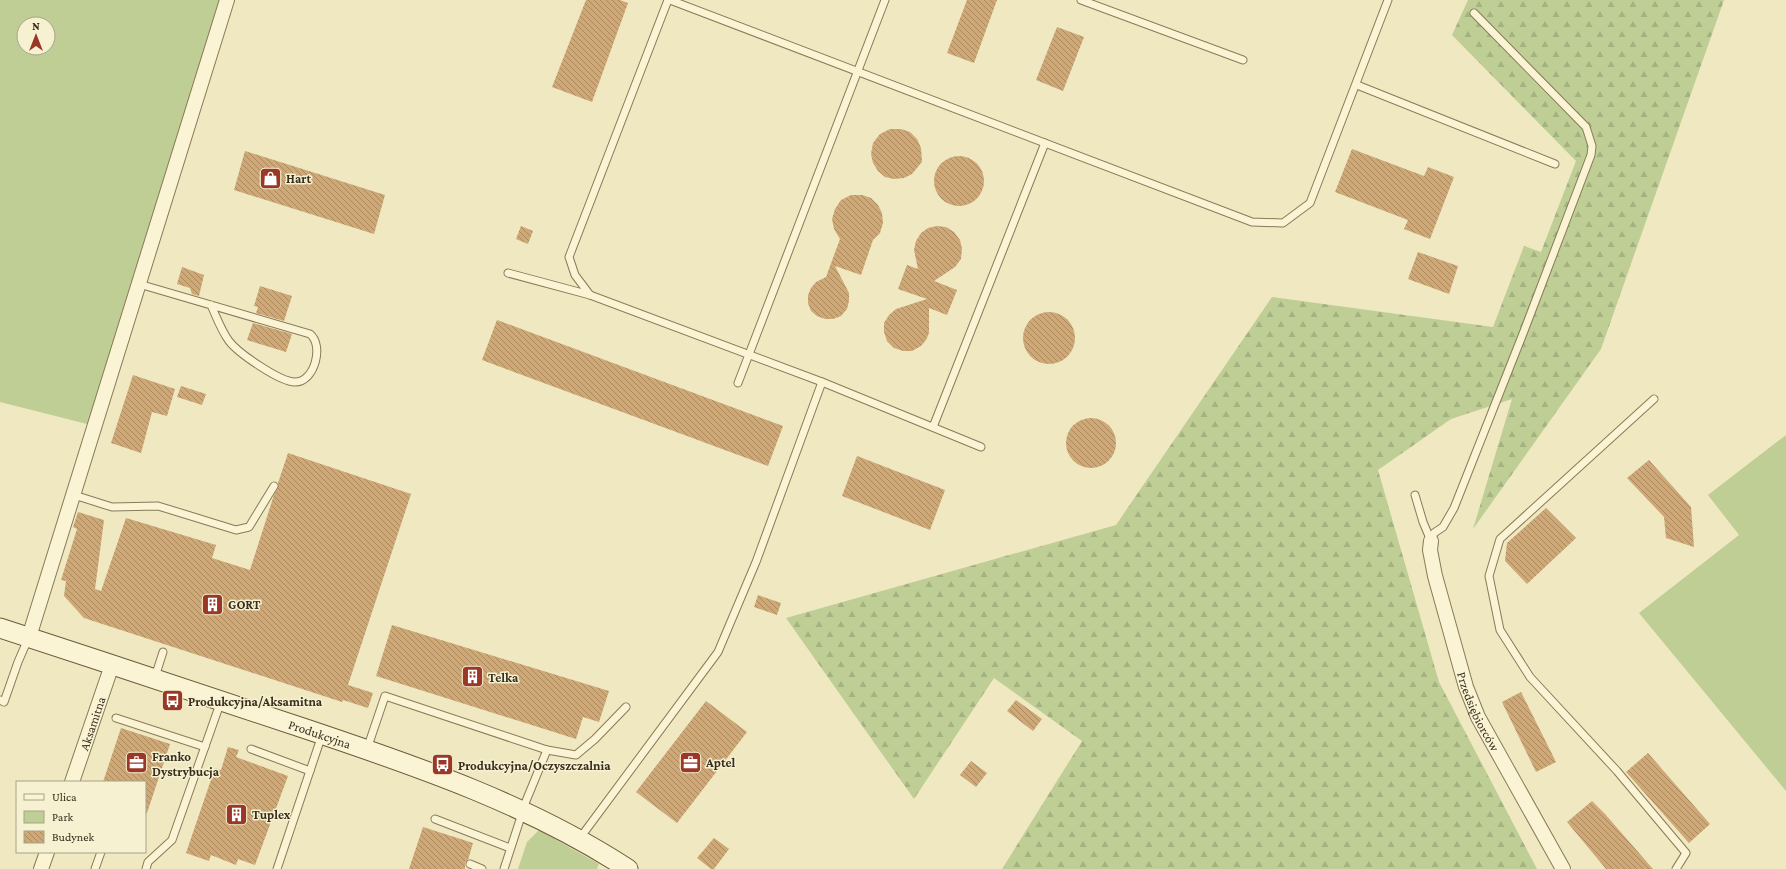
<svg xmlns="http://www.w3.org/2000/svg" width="1786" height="869" font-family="'Crimson Pro',serif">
<defs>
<pattern id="forest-firs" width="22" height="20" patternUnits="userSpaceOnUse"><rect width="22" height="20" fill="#bece95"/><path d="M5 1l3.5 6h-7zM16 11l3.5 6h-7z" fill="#a4b180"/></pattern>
<pattern id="building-back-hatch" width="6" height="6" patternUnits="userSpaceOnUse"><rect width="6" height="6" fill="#cfa876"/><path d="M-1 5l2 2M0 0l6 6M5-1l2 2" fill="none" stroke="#a98960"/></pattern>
</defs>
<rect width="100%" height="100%" fill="#efe8c1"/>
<g fill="#bece95" fill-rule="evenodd">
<path d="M0,0H226L95,426L0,402ZM24,24H48V48H24Z"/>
<path d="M1786,435V791L1639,613L1739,535L1708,495Z"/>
<path d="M539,830L599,864L597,868L598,869H518L527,842Z"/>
</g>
<path fill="url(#forest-firs)" d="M1468,0H1724L1601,349L1473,529L1512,399L1451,419L1378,470L1439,682L1537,869H1002L1082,741L994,678L914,799L786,618L1116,525L1272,297L1493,327L1524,246L1541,252L1576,161L1452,35Z"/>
<g fill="url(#building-back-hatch)">
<path d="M586,0H620L628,3L592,102L552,87Z"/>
<path d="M967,0H997L974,63L947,53Z"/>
<path d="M1057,27L1084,37L1063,91L1036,80Z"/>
<path d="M890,129H901L910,132L917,139L921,148L922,162L912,174L904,178L894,179L885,177L878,171L873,163L871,154L873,143L880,134Z"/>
<path d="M1352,149L1424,176L1428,167L1454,177L1430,239L1404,229L1408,220L1335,192Z"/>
<path d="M245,151L385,195L374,234L234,190Z"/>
<circle cx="959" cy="181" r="25"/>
<path d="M851,195H862L871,198L878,205L882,213L883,223L880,233L873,240L861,275L835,266L849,293V301L847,309L841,316L833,319H825L817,316L811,311L808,303V295L811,288L816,282L826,277L840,239L834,229L832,219L835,209L841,200Z"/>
<path d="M521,226L533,231L528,244L516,239Z"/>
<path d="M937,226L946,227L954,232L960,240L962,249L961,259L955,267L934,281L957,290L947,315L929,308V333L926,340L921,346L912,351H903L894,348L887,341L884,332V323L889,315L896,309L927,299L898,289L907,265L918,269L914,250L916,241L921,233L928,228Z"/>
<path d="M1418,252L1458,266L1449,294L1408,279Z"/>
<path d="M182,267L204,275L199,296L192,294L190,288L177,284Z"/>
<path d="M260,286L292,296L284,321L256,313L258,307L254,306Z"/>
<circle cx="1049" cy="338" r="26"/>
<path d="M497,320L783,426L768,466L482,360Z"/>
<path d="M253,323L292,334L286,352L247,340Z"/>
<path d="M133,375L175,389L167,416L152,412L141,453L111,443Z"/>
<path d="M181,386L206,394L202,405L177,397Z"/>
<circle cx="1091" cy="443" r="25"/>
<path d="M288,453L411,494L348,685L373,693L368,708L343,700L342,702L84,618L64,596L66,581L61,580L77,529L73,527L78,512L104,520L95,589L101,591L126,518L216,545L212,558L250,570L274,495L278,488V483Z"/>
<path d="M857,456L945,490L930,530L842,496Z"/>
<path d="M1649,460L1691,507L1694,547L1666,538L1664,517L1627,478Z"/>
<path d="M1546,508L1576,538L1527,584L1505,561L1507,543Z"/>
<path d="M758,595L781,603L777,615L754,607Z"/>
<path d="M392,625L609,691L599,722L583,717L576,739L376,676Z"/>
<path d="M1521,692L1556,762L1536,772L1502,702Z"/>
<path d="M1016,700L1042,719L1033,731L1007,711Z"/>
<path d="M706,701L747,732L677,823L636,792Z"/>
<path d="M121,728L170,744L147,813H145V782H103Z"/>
<path d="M228,747L239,750L236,757L288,776L255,865L238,859L236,865L211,855L209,861L186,853L215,768L221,770Z"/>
<path d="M1648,753L1710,824L1689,843L1626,772Z"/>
<path d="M971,761L987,773L976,787L960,775Z"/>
<path d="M1592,801L1605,814L1653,869H1606L1567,822Z"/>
<path d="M423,827L473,843L468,860L465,862V869H409Z"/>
<path d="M714,838L729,849L714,869H711L697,858Z"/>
</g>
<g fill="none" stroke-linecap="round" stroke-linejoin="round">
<defs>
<g id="lane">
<path d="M670,0L1252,222L1283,223L1310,203L1388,0"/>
<path d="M1081,0L1243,60"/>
<path d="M1357,85L1555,164"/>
<path d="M508,273L590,295L822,382"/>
<path d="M139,284L310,334C324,345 315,382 295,382C280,382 238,353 229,341C221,330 216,316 211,305"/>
<path d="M590,295L575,275L569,257L668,0"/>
<path d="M738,383L885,0"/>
<path d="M1654,399L1500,539L1489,576L1500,630L1530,677L1617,771L1686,853L1676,869"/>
<path d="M933,427L1045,143"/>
<path d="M74,495L112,507L158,506L236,530L249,527L274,486"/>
<path d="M1415,495L1423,522L1431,541"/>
<path d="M1431,541L1434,533L1443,527L1454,508L1524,331L1591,155L1592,146L1586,127L1474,13"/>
<path d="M155,677L163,652"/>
<path d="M0,700L4,702L18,662L28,639"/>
<path d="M116,718L205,747"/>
<path d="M251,749L310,771"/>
<path d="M367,749L385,696L547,750L576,755L595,739L626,707"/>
<path d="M435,819L510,848"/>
<path d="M580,838L718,652L756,562L822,382L981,447"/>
<path d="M470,864L482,869"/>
<path d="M95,869L101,852"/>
<path d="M146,869L148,862L172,840L221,701"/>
<path d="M277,869L322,735"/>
<path d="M504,869L526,801L547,750"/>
</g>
<g id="street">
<path id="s1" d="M1431,541L1430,550L1435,576L1466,687L1478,717L1563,869"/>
<path d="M29,637L227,0"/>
<path id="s2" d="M72,782L112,665"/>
<path d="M41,869L47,852"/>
</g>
<g id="secondary">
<path id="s3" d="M0,628C103,662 206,695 309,730C419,767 530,805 628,869"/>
</g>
</defs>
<use href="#lane" stroke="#897a58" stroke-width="9"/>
<use href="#street" stroke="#897a58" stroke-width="16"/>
<use href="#secondary" stroke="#6b5a3b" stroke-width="21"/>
<use href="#lane" stroke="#faf4d5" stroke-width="7"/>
<use href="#street" stroke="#faf4d5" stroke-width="14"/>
<use href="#secondary" stroke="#faf4d5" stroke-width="19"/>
</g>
<defs>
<symbol id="shop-square" viewBox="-11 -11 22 22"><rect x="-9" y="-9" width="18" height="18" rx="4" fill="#9a3726" stroke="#f6f1d1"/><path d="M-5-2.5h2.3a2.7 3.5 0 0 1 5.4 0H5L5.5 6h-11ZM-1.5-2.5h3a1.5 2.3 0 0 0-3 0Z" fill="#fff"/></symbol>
<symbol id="building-square" viewBox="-11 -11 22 22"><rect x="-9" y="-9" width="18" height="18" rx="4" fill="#9a3726" stroke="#f6f1d1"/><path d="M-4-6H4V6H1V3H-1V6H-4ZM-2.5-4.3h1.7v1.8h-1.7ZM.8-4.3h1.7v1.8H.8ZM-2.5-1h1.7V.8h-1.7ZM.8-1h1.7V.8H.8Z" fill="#fff"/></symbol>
<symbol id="bus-square" viewBox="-11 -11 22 22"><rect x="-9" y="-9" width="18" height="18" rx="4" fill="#9a3726" stroke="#f6f1d1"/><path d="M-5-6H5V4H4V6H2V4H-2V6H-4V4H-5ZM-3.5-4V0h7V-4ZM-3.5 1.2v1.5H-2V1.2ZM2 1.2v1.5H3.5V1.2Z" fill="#fff"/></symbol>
<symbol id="office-square" viewBox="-11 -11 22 22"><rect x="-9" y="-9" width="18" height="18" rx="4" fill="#9a3726" stroke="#f6f1d1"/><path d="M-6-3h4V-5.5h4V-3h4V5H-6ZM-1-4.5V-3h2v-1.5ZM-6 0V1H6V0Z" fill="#fff"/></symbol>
</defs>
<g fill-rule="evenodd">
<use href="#shop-square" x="258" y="166" width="25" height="25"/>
<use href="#building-square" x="200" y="592" width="25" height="25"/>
<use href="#building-square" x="460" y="664" width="25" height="25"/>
<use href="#bus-square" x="160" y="688" width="25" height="25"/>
<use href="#office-square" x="678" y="750" width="25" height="25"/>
<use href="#office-square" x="124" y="750" width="25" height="25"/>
<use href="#bus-square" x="430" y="752" width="25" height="25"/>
<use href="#building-square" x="224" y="802" width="25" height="25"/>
</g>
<g text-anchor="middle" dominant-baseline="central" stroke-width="3" stroke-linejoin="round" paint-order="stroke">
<g font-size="13" font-weight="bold" fill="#392e1d" stroke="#f6f1d1" text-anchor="start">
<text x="286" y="178">Hart</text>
<text x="228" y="604">GORT</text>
<text x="488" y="677">Telka</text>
<text x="188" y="701">Produkcyjna/Aksamitna</text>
<text x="152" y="756">Franko<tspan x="152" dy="15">Dystrybucja</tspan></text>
<text x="706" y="762">Aptel</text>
<text x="458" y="765">Produkcyjna/Oczyszczalnia</text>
<text x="252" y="814">Tuplex</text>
</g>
<g font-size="13" fill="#392e1d" stroke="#f6f1d1">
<text stroke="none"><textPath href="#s1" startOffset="178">Przedsiębiorców</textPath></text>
<text stroke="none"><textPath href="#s2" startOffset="62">Aksamitna</textPath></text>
<text stroke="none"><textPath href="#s3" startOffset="337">Produkcyjna</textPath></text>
</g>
</g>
<rect x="16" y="781" width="130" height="72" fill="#f6f1d1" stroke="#aaa389"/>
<rect x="24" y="794" width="20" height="6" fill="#faf4d5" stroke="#aaa389"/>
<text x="52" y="801" font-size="12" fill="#392e1d">Ulica</text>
<rect x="24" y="811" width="20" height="12" fill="#bece95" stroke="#aaa389"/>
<text x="52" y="821" font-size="12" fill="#392e1d">Park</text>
<rect x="24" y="831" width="20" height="12" fill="url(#building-back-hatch)" stroke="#aaa389"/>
<text x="52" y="841" font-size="12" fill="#392e1d">Budynek</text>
<g transform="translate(36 36)"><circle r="19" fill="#f6f1d1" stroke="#aaa389"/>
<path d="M0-3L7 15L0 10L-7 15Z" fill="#9a3726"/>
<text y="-6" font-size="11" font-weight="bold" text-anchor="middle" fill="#392e1d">N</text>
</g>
</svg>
